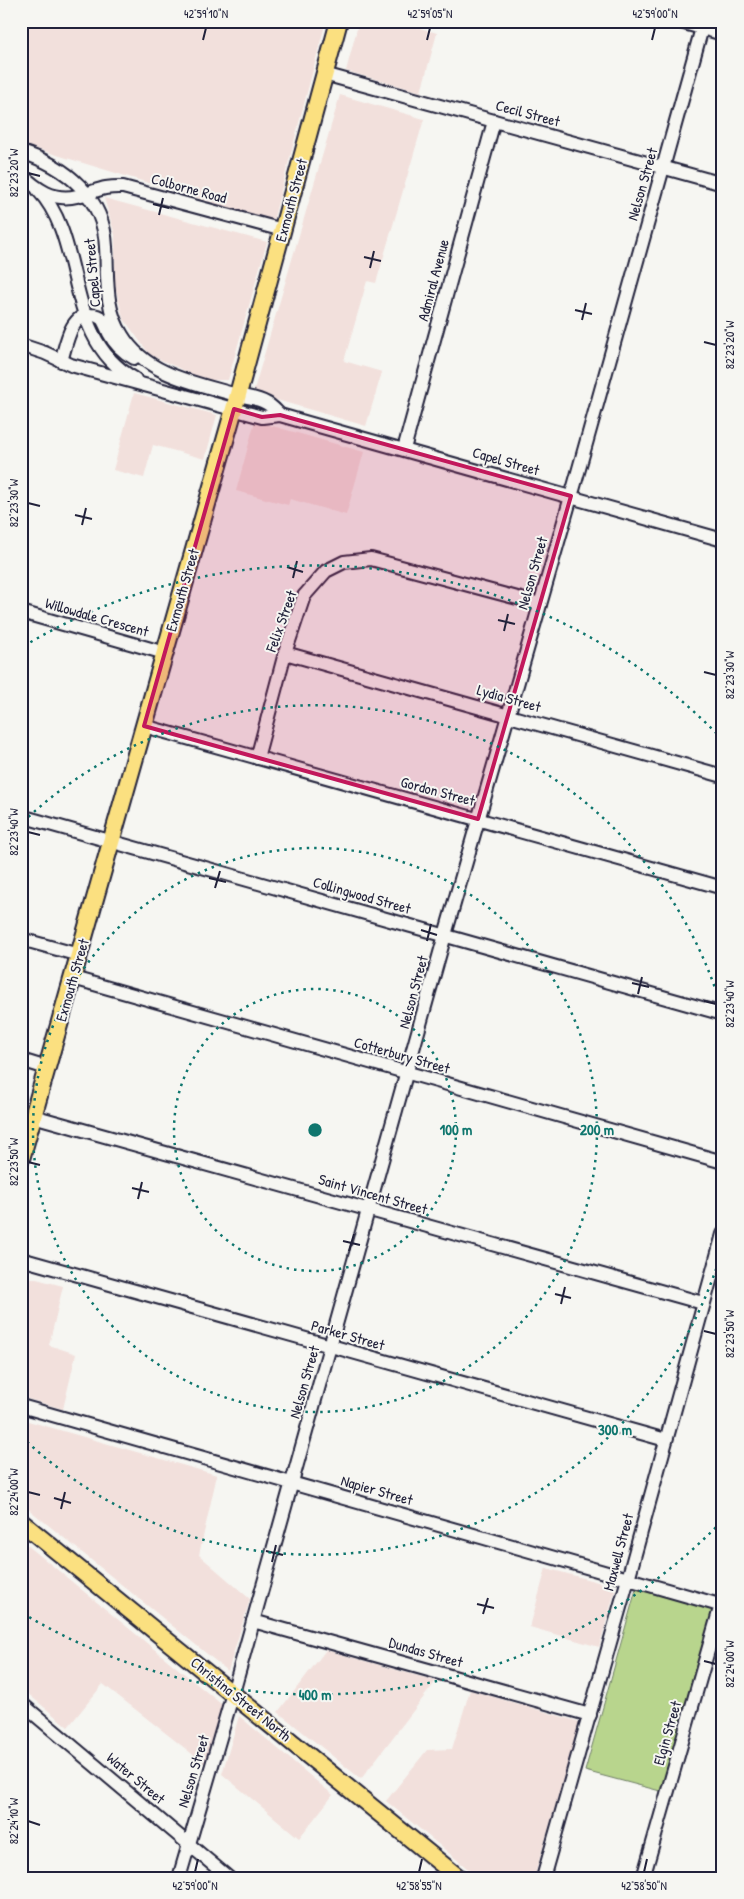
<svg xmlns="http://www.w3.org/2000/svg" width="744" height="1899" font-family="'Patrick Hand',sans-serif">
<rect width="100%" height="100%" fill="#f6f6f2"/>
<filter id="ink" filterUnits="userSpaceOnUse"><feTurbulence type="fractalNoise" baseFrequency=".02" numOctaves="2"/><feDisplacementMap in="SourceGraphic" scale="10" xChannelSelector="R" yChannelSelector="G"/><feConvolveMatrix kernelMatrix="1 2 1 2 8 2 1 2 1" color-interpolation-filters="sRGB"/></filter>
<g filter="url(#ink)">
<g fill="#f2e0dc">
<path d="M21,21H326L273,221L21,144V127L30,96L21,93Z"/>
<path d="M359,21H415L413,26L437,33L421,92L346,71Z"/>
<path d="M340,95L424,119L376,283L367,281L344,361L382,372L366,426L253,393Z"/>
<path d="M104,198L267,242L228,380H205L150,355L123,318L115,286V235Z"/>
<path d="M134,393L217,415L205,459L153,445L144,478L113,470Z"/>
<path d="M255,421L364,452L346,515L290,499L288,505L236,491Z"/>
<path d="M21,1275L63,1286L49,1345L76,1354L63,1409L21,1397Z"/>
<path d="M21,1419L217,1475L199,1555L250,1599L228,1671L21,1503Z"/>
<path d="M21,1540L226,1708L205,1764L103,1684L68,1727L21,1688Z"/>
<path d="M546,1568L616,1587L599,1647L530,1627Z"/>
<path d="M326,1650L436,1681L361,1779L278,1712Z"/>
<path d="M470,1690L580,1722L534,1878H479L386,1801L427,1750L452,1749Z"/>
<path d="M239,1716L333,1795L299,1838L222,1774Z"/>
</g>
<path fill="#b8d58d" stroke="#6d7c64" d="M637,1586L716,1609L664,1792L585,1771Z"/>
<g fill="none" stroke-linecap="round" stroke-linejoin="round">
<defs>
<g id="minor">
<path d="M677,21L723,34"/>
<path d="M324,74L723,184"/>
<path d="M21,152C66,166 104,197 106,247C108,278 104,307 122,335C146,375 195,383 237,395C246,397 258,398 266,403C271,405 276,411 280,415"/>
<path d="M21,174C36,189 54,202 77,196C96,192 102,186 123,187L283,230"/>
<path d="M38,190C87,241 62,339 135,379"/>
<path d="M21,345L45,353L71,365L262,417L280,415L308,423L723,540"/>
<path d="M61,361C66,346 70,314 91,315C95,315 99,316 102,319C105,323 107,329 109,333C115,345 123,352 134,358"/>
<path d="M404,449L494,121"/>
<path d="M21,612L165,653"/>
<path d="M285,653L723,776"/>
<path d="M144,726L723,888"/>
<path d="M257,758L285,653L304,596L326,571L344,562L371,559L540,604"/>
<path d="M21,816L723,1014"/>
<path d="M21,939L79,955"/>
<path d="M73,978L723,1162"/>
<path d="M21,1060L47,1068"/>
<path d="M33,1116L703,1303"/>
<path d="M21,1259L666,1440"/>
<path d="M21,1406L723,1606"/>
<path d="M253,1621L590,1715"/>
<path d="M21,1703L229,1878"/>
<path d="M179,1878L233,1693L445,935L575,483L702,28"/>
<path d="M543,1878L628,1579L723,1234"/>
<path d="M643,1878L723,1598"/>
</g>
<g id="major">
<path d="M21,1159L234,409L339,21"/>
<path d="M21,1522L459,1878"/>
</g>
</defs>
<use href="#minor" stroke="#22223b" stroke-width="16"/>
<use href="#major" stroke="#22223b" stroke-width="20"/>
<use href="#minor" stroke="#f6f6f2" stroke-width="12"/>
<use href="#major" stroke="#fbe080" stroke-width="16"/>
</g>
</g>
<path fill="#c2185b" fill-opacity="0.2" stroke="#c2185b" stroke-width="4" stroke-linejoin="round" d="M234,409L262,417L280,415L571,496L478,819L144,726Z"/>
<path fill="none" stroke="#22223b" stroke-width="2" d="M203,40L206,28M427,40L430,28M652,40L655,28M28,173L40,176M153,204L169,208M159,215L163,198M364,257L381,261M370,268L374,251M575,310L592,314M582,320L586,303M704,342L716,345M28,503L40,506M75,515L92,519M82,525L86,508M287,567L303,572M293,578L297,561M498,620L515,624M504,631L508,614M704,672L716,675M28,832L40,835M209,878L226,882M215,888L220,871M421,930L437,935M427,941L431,924M632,983L649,987M638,994L642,977M704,1001L716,1004M28,1162L40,1165M132,1188L149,1192M138,1199L142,1182M343,1241L360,1245M349,1251L354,1234M555,1294L571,1298M561,1304L565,1287M704,1331L716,1334M28,1492L40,1495M54,1498L71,1503M61,1509L65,1492M266,1551L283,1555M272,1562L276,1545M477,1604L494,1608M483,1614L488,1598M704,1661L716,1664M28,1821L40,1825M195,1872L198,1859M419,1872L422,1859M644,1872L647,1859"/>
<g fill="none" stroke="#0f766e" stroke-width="2.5" stroke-dasharray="2.5 5">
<circle cx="315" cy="1130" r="141"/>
<circle cx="315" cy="1130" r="282"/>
<path d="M723 1247A424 424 0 0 1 23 1438M23 822A424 424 0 0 1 723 1013"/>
<path d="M721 1522A565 565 0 0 1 24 1614M24 646A565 565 0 0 1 721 738"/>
</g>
<g text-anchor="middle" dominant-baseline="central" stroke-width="4" stroke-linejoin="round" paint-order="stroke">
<g font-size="15" fill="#22223b" stroke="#f6f6f2">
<text transform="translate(528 113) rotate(15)">Cecil Street</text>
<text transform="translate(642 184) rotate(-74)">Nelson Street</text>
<text transform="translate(189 188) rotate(15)">Colborne Road</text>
<text transform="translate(291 200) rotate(-75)">Exmouth Street</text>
<text transform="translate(92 273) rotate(-95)">Capel Street</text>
<text transform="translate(433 280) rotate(-75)">Admiral Avenue</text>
<text transform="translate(506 461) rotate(16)">Capel Street</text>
<text transform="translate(532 573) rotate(-74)">Nelson Street</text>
<text transform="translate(182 590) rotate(-74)">Exmouth Street</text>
<text transform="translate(97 617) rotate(16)">Willowdale Crescent</text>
<text transform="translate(281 621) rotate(-70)">Felix Street</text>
<text transform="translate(509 698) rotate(16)">Lydia Street</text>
<text transform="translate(438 791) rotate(15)">Gordon Street</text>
<text transform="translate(362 895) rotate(16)">Collingwood Street</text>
<text transform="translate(72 980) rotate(-74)">Exmouth Street</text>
<text transform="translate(413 992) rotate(-75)">Nelson Street</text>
<text transform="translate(402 1055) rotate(16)">Cotterbury Street</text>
<text transform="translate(373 1194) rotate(16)">Saint Vincent Street</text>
<text transform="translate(348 1335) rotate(16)">Parker Street</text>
<text transform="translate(304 1382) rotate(-74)">Nelson Street</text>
<text transform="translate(377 1490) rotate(16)">Napier Street</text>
<text transform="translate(618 1552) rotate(-75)">Maxwell Street</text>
<text transform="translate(426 1652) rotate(16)">Dundas Street</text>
<text transform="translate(241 1699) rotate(39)">Christina Street North</text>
<text transform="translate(667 1733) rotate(-74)">Elgin Street</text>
<text transform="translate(193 1771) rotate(-73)">Nelson Street</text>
<text transform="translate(136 1778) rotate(40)">Water Street</text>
</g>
</g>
<circle cx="315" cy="1130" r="8" fill="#0f766e" stroke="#f6f6f2" stroke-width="2.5"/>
<g font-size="15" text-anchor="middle" font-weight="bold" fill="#0f766e" stroke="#f6f6f2" stroke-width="4" stroke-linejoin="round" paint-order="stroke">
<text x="456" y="1135">100 m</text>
<text x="597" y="1135">200 m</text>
<text x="615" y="1435">300 m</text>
<text x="315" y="1700">400 m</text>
</g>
<rect width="744" height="1899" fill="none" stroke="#f6f6f2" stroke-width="55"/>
<rect x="28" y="28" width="688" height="1844" fill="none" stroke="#22223b" stroke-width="2"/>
<g font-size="12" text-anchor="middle" fill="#22223b">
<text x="206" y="18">42°59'10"N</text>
<text x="430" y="18">42°59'05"N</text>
<text x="655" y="18">42°59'00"N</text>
<text transform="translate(14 173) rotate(-90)" y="4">82°23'20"W</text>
<text transform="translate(730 345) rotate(-90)" y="4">82°23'20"W</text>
<text transform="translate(14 503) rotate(-90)" y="4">82°23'30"W</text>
<text transform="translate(730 675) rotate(-90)" y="4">82°23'30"W</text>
<text transform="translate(14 832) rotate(-90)" y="4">82°23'40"W</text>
<text transform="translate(730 1004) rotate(-90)" y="4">82°23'40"W</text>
<text transform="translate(14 1162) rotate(-90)" y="4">82°23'50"W</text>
<text transform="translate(730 1334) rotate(-90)" y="4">82°23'50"W</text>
<text transform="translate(14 1492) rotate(-90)" y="4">82°24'00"W</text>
<text transform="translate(730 1664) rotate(-90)" y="4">82°24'00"W</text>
<text transform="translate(14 1821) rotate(-90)" y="4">82°24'10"W</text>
<text x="195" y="1890">42°59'00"N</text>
<text x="419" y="1890">42°58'55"N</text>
<text x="644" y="1890">42°58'50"N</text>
</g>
</svg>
